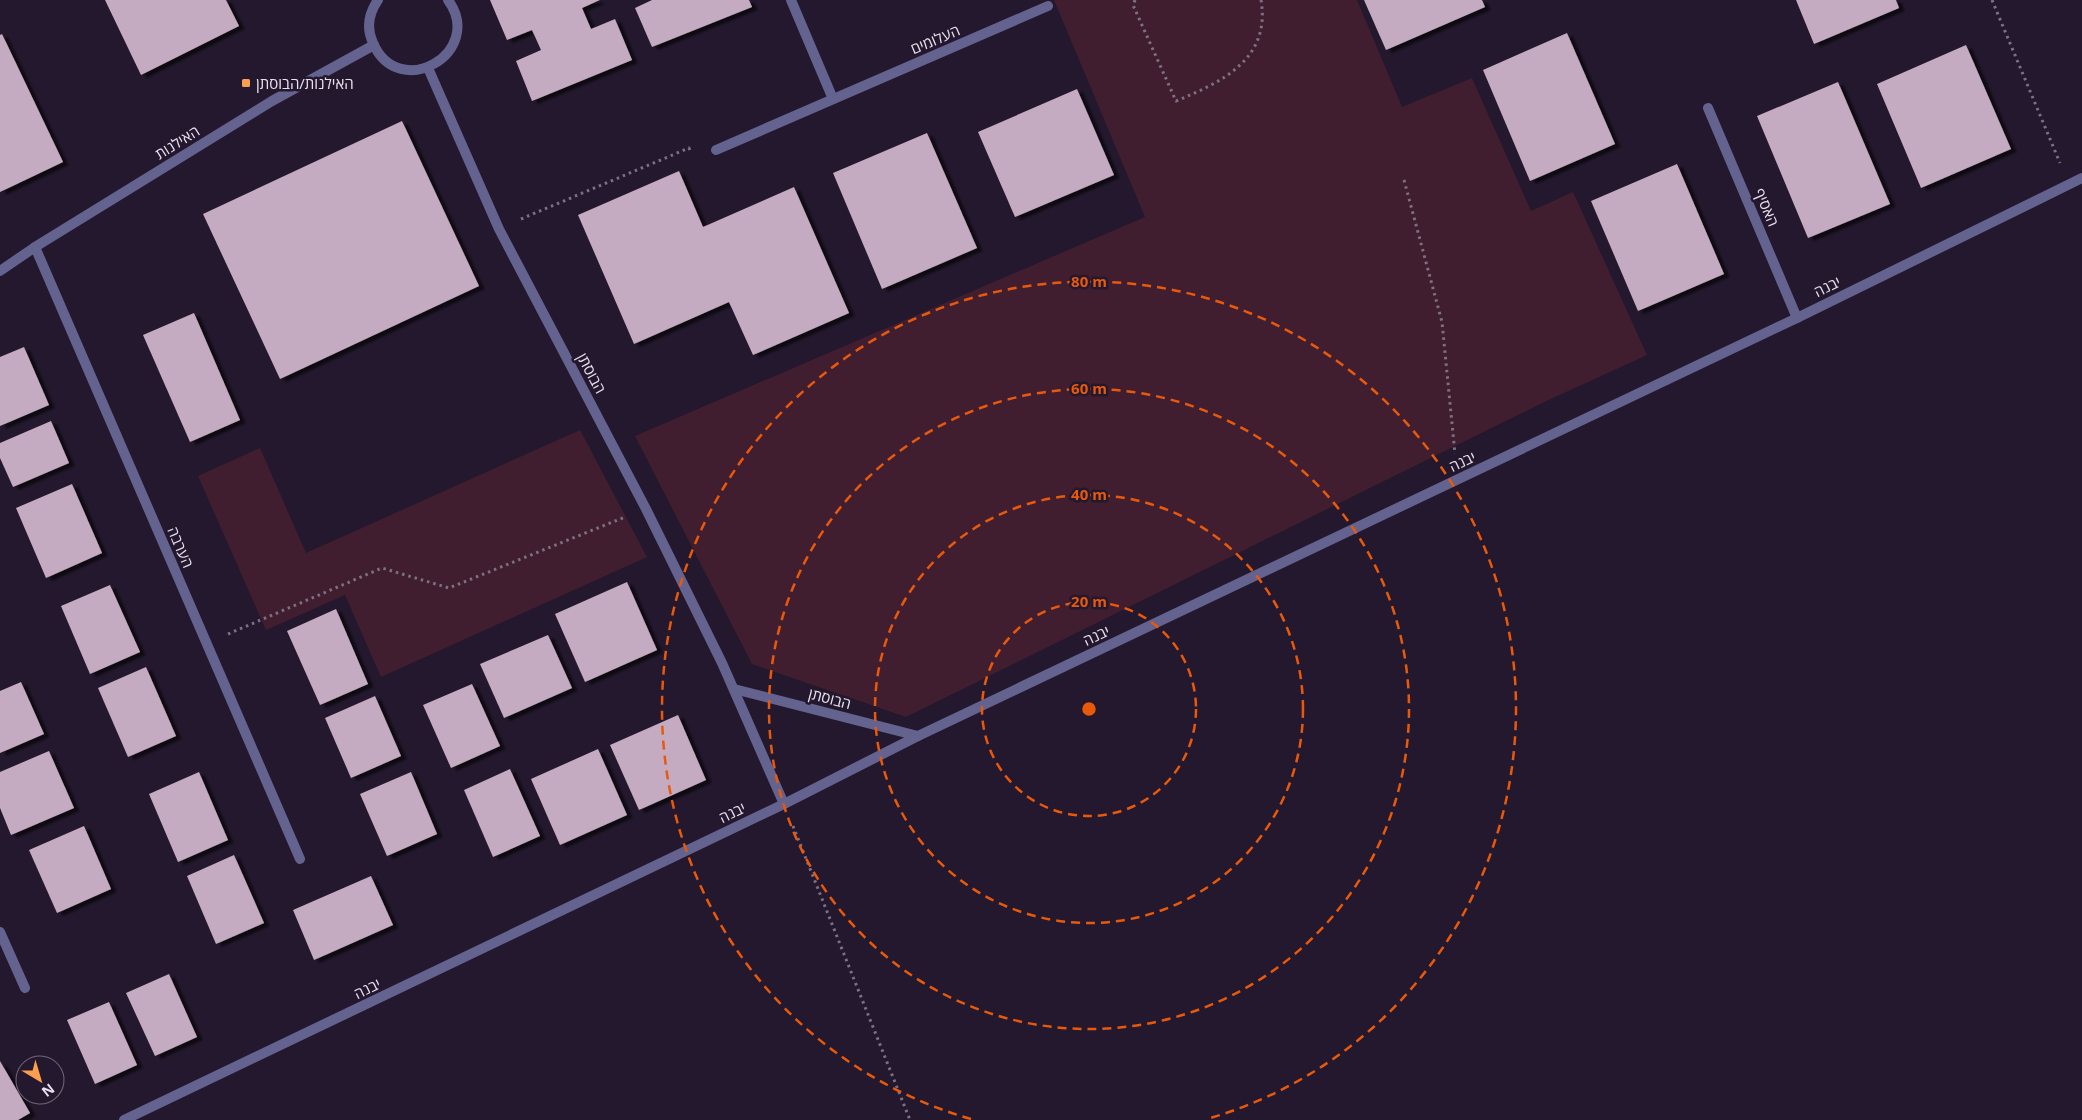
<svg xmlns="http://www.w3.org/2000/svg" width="2082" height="1120" font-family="'Open Sans','Noto Sans Hebrew',sans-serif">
<defs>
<filter id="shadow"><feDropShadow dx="5.5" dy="3" stdDeviation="1" flood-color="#0009"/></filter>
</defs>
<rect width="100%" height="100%" fill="#23182d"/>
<g fill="#411e2f">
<path d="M1054,0H1357L1402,107L1472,78L1531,211L1573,192L1647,355L1542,403L906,717L752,664L635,436L1145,217Z"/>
<path d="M580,430L647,557L381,677L345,595L266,630L198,476L260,448L306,553Z"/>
</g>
<g fill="#c5abc1" filter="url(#shadow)">
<path d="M105,0H226L239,26L141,75Z"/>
<path d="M490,0H600L582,8L591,29L615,19L632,60L532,101L516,61L541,50L532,30L507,40Z"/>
<path d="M652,0H749L752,7L652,47L635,8Z"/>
<path d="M1364,0H1482L1485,7L1386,50Z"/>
<path d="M1796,0H1896L1899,8L1814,44Z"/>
<path d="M1567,33L1615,144L1530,181L1483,70Z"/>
<path d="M2,34L63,162L0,192V35Z"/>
<path d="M1966,45L2011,149L1921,188L1877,84Z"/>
<path d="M1838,82L1890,204L1808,238L1757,116Z"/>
<path d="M1077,89L1114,175L1015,217L978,132Z"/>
<path d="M402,121L479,286L280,379L203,214Z"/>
<path d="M927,133L977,248L882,289L833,173Z"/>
<path d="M1677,164L1724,274L1638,311L1591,201Z"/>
<path d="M679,171L703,227L794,187L849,313L753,355L729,302L634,344L578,215Z"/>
<path d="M194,313L240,420L190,442L143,335Z"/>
<path d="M24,347L49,405L0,426V357Z"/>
<path d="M51,421L69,463L13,487L0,458V443Z"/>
<path d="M72,484L102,553L46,578L16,508Z"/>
<path d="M627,582L657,650L585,682L555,614Z"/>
<path d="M110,585L140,652L90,674L61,606Z"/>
<path d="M336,609L368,684L320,705L287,631Z"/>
<path d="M548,635L572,688L504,718L480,664Z"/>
<path d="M146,667L176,736L128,757L98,688Z"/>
<path d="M21,682L44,734L0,753V691Z"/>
<path d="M472,684L500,746L451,768L423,705Z"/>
<path d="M375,696L401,756L351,778L325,718Z"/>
<path d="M678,715L706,780L639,810L610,745Z"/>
<path d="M598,749L627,815L560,845L531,779Z"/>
<path d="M49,751L74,808L11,835L0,808V772Z"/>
<path d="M510,769L540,836L493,857L464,790Z"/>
<path d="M199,772L228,840L178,862L149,794Z"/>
<path d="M411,772L437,834L387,856L360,794Z"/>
<path d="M84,826L111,889L57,913L29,850Z"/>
<path d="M234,855L264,923L216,944L187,876Z"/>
<path d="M371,876L393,925L314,960L293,910Z"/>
<path d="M169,974L197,1037L155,1056L126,993Z"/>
<path d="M109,1002L137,1065L95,1084L67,1020Z"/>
<path d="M0,1061L30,1113L18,1120H0Z"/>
</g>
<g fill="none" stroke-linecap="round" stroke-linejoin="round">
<g stroke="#7b7184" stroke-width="3" stroke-dasharray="2.5 4" stroke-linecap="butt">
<path d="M1135,0L1133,5L1176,101C1222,82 1271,59 1261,0"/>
<path d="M1992,0L2060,163"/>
<path d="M1404,180L1442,322L1455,454"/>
<path d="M521,219L689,148L691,153"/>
<path d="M228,634L382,568L449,588L625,517"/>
<path d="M793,826L910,1120"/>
</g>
<g stroke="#64628e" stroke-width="10">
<path d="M378,0C369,13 366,28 373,43C399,103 486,52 448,0"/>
<path d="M791,0L833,99"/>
<path d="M428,68L499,229L646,509L722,663L784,804"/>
<path d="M1708,108L1797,318"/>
<path d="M716,150L1048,6"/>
<path d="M35,247L300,859"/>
<path d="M0,271L35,247L272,101L374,45"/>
<path d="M734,689L918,736"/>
<path d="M0,932L25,988"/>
<path d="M124,1120L784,804L918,736L1797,318L2082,178"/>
</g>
</g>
<g fill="none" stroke="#e8590c" stroke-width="2.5" stroke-dasharray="9 6">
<circle cx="1089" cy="709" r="107"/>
<circle cx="1089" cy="709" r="214"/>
<circle cx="1089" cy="709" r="320"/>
<path d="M971 1119A427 427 0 1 1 1207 1119"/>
</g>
<rect fill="#fb9e50" stroke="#23182d" stroke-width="2" x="241" y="78" width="10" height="10" rx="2.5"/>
<g text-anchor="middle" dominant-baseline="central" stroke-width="5" stroke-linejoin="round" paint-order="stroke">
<g font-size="15" fill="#e9e1f0" stroke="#23182d">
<text transform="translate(935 39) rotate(-23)">העלומים</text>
<text transform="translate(177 142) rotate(-32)">האילנות</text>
<text transform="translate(1767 207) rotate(67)">האסיף</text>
<text transform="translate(1827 286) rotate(-26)">יבנה</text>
<text transform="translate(592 373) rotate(62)">הבוסתן</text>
<text transform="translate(1462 461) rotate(-25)">יבנה</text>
<text transform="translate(181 547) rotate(67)">הערבה</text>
<text transform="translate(1096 635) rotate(-25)">יבנה</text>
<text transform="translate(830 698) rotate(15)">הבוסתן</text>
<text transform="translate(732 812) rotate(-26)">יבנה</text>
<text transform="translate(367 988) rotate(-26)">יבנה</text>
</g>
<g font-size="15" fill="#e9e1f0" stroke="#23182d" text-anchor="start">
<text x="256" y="83">האילנות/הבוסתן</text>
</g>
</g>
<circle cx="1089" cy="709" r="8" fill="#e8590c" stroke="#23182d" stroke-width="2.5"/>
<g font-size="15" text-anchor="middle" font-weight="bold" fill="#e8590c" stroke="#23182d" stroke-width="5" stroke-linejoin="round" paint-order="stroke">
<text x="1089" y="287">80 m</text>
<text x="1089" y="394">60 m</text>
<text x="1089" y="500">40 m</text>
<text x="1089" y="607">20 m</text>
</g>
<g transform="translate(40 1080) rotate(142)"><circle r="24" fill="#23182d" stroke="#72687b"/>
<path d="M0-4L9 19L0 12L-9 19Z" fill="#fb9e50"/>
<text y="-8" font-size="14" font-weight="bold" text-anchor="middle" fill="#e9e1f0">N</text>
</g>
</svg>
